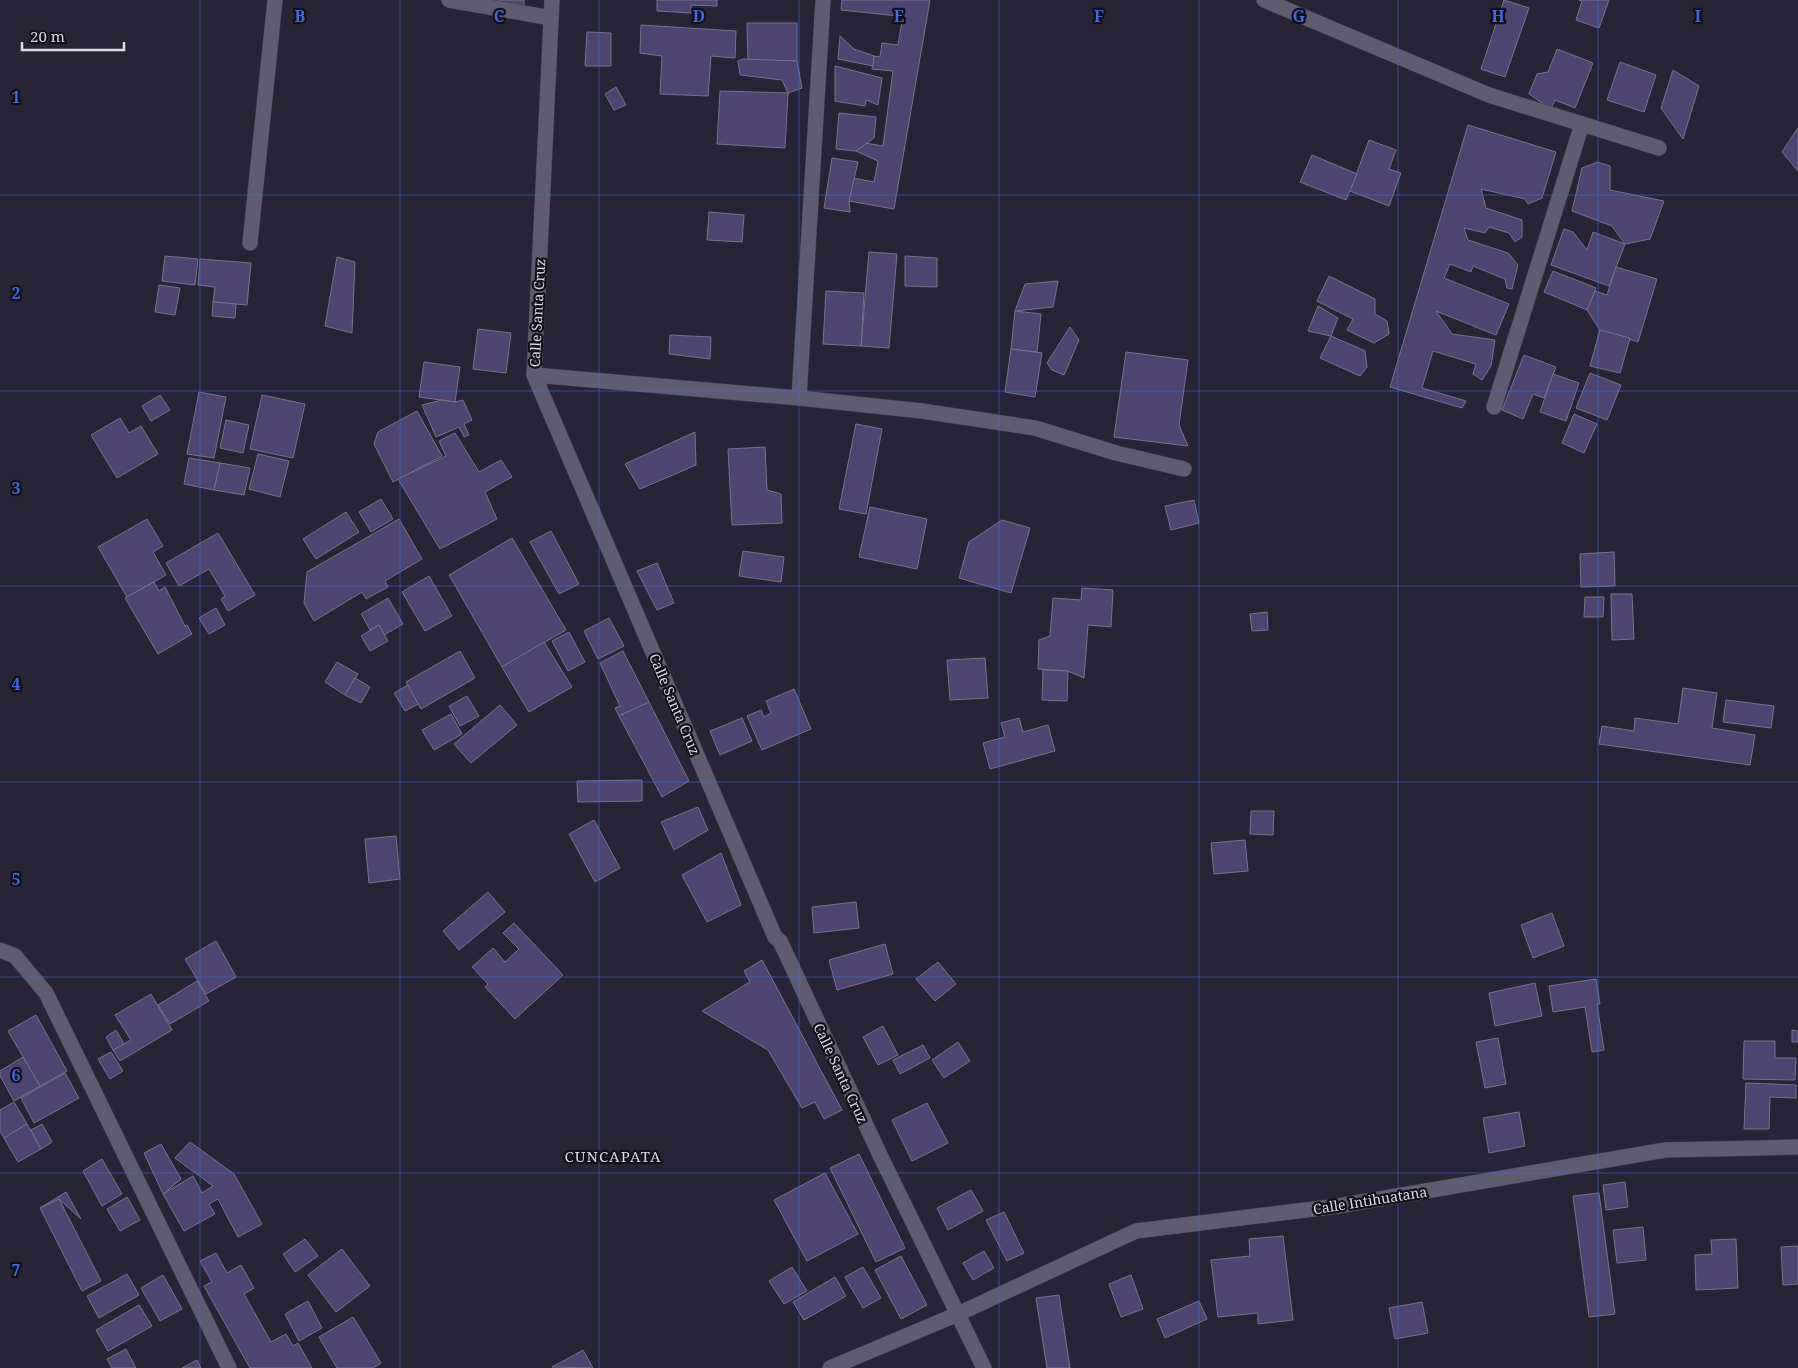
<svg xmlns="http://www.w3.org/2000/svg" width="1798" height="1368" font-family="'Noto Serif',serif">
<rect width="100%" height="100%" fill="#282438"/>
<g fill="#4d4570" stroke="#76738a">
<path d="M485,0H524V8Z"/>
<path d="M657,0H717V6L691,5V13L657,11Z"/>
<path d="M842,0H930L894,209L849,201L853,178L874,182L878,161L856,151L865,143L883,146L893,71L872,69L874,56L880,57L882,43L898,45L902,22L898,16L841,10Z"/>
<path d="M1504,0L1529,8L1505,77L1481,69Z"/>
<path d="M1579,0H1609L1599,28L1576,20L1582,1Z"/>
<path d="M747,23H797V61H748Z"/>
<path d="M641,25L736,31L735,58L711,56L708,96L660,94L662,56L640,53Z"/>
<path d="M587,32L611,33V66H585Z"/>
<path d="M840,36L854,49L874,56L873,66L838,59Z"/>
<path d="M1557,49L1593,63L1575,108L1555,100L1551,109L1529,94L1537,74L1548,72Z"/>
<path d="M743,59L797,61L802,88L788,93L782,80L740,75L738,61Z"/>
<path d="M1620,62L1656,75L1644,112L1607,100Z"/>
<path d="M835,66L882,78L878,105L866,100L865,106L835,101Z"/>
<path d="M1673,70L1699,86L1683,139L1661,108Z"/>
<path d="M616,87L626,105L614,110L605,94Z"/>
<path d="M720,91L788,93L785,148L717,144Z"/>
<path d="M839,113L876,117L874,138L856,151L836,149Z"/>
<path d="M1468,125L1556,152L1542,198L1528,204L1525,199L1481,189L1486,208L1522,220V237L1515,242L1509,233L1489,227L1485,233L1464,228L1468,240L1508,253L1518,265L1512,289L1507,288L1505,279L1473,266L1471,272L1450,264L1444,278L1509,304L1496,335L1436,311L1452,334L1495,340L1491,366L1482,380L1473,374L1476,364L1433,351L1422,388L1466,401L1462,408L1390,387Z"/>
<path d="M1798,128V171L1782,152Z"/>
<path d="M1369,140L1396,150L1389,169L1401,173L1389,206L1350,191Z"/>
<path d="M1312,155L1357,174L1346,200L1300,182Z"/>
<path d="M832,158L858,162L849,201L850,212L824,208Z"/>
<path d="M1598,162L1610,166V190L1664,201L1650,239L1625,244L1612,226L1572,211L1582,168Z"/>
<path d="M709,212L744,215L742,242L707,240Z"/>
<path d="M1564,229L1573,232L1587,250L1593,232L1625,244L1609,286L1551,265Z"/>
<path d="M869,252L897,254L889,348L861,346Z"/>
<path d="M165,256L198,259L195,285L162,281Z"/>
<path d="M905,256L937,258V287L905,286Z"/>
<path d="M337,257L355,262L352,333L325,326Z"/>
<path d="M200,259L251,263L247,305L213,302L215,287L198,285Z"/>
<path d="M1616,267L1657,279L1638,342L1600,330L1587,310L1595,291L1607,295Z"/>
<path d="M1553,271L1596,288L1587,310L1544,292Z"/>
<path d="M1329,276L1375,299V314L1387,321L1389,334L1374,343L1347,330L1353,319L1317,301Z"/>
<path d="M1058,281L1053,307L1015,311L1025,284Z"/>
<path d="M159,285L180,288L175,315L155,312Z"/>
<path d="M826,291L864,293L861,346L823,344Z"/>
<path d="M213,302L236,304L235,318L212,316Z"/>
<path d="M1318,306L1338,318L1331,336L1308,331Z"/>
<path d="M1015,311L1041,314L1037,352L1011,349Z"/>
<path d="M1070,327L1079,340L1064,375L1052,370L1047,363Z"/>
<path d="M478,329L511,333L506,373L473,369Z"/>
<path d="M1600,330L1630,338L1620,373L1590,366Z"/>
<path d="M670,335L711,337L710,359L669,354Z"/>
<path d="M1331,336L1365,351L1367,367L1360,376L1320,358Z"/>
<path d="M1011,349L1042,353L1035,397L1005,392Z"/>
<path d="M1126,352L1188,360L1179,425L1188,446L1114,437Z"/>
<path d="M1524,355L1556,367L1544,398L1533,394L1523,419L1502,410Z"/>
<path d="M424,362L460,367L455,402L419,397Z"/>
<path d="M1590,373L1621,385L1607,420L1576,408Z"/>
<path d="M1553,374L1579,383L1566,421L1540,412Z"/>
<path d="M199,392L226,397L214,458L187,454Z"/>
<path d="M160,395L170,410L151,421L142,406Z"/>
<path d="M262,395L305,404L293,458L250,449Z"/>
<path d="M442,400L455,402L463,400L472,420L464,424L469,435L464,437L459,427L436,437L422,405Z"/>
<path d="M417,411L442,456L393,482L374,444L378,432Z"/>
<path d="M1574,414L1597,424L1584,453L1562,443Z"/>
<path d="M120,418L129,433L141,426L158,454L117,478L91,435Z"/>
<path d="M226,420L249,425L243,453L220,448Z"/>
<path d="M856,424L882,429L866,514L839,509Z"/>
<path d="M695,432L696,465L640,489L625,464Z"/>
<path d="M455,433L479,472L501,460L512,477L485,492L497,519L440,549L398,479L446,456L439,441Z"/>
<path d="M765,447L767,490L781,494L782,523L732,525L728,449Z"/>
<path d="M258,454L289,461L280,497L249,489Z"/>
<path d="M189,458L220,463L214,490L184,484Z"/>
<path d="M220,463L250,468L244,495L214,490Z"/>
<path d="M381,499L393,519L371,532L359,512Z"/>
<path d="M1194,500L1199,523L1171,530L1165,506Z"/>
<path d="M870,507L927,519L917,569L859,557Z"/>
<path d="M346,512L359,532L316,559L303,539Z"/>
<path d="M147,519L163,546L153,552L166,575L127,597L98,547Z"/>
<path d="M399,519L422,559L385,581L388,587L366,599L362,592L314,621L304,603L307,572Z"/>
<path d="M1002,520L1030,528L1011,593L959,578L969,542Z"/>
<path d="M551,531L579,584L559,594L530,542Z"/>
<path d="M218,533L255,595L228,611L221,599L225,596L209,569L179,586L166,563Z"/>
<path d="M512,538L566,630L502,667L449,575Z"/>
<path d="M743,551L784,557L781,582L739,576Z"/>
<path d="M1614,552L1615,586L1581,587L1580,554Z"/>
<path d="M657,563L674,603L657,610L637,571Z"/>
<path d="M429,576L452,616L425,631L402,592Z"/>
<path d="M154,582L159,591L165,587L185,626L187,625L192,634L158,654L125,598Z"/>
<path d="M1082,588L1113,590L1111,627L1088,625L1084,678L1068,671L1038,669L1039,640L1050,636L1053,598L1081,600Z"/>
<path d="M1611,594H1632L1634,639L1612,640Z"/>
<path d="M1585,597H1604L1603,617H1584Z"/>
<path d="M388,598L403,624L384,635L379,625L370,630L361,614Z"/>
<path d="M216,608L225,625L209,634L199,618Z"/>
<path d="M1267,612L1268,630L1252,631L1250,614Z"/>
<path d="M609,618L624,646L598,659L584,631Z"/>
<path d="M379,625L388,641L370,651L361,636Z"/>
<path d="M569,632L585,662L568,671L552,641Z"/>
<path d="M544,642L572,687L529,712L502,667Z"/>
<path d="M460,651L475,678L421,709L406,682Z"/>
<path d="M623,651L649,702L619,716L615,708L620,706L600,663Z"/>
<path d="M985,658L988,698L950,700L947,660Z"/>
<path d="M337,662L358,674L345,695L325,682Z"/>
<path d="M1043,670L1068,671L1067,701L1042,700Z"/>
<path d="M355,678L370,687L361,703L345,695Z"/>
<path d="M408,685L418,704L405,711L394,693Z"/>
<path d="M1683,688L1717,693L1712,728L1755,735L1750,765L1599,744L1602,726L1634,731L1635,718L1678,724Z"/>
<path d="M794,689L811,729L762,750L747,716L761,710L764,717L771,713L766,701Z"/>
<path d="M467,696L479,716L460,726L449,706Z"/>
<path d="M1726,700L1774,706L1771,728L1723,722Z"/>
<path d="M649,702L689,781L662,797L619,716Z"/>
<path d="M500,705L517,725L471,763L454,744Z"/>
<path d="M451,714L462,734L434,750L422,730Z"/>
<path d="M742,718L752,741L720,755L710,731Z"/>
<path d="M1019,718L1023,732L1048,725L1055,751L990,769L983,743L1005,737L1001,723Z"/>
<path d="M642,780V801L578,802L577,781Z"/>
<path d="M698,807L708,830L674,850L661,822Z"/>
<path d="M1251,811H1274L1273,835L1250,834Z"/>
<path d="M594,820L620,868L595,882L569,834Z"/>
<path d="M396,836L400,879L369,883L365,839Z"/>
<path d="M1245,840L1248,871L1214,874L1211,843Z"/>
<path d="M721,853L741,905L707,922L682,875Z"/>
<path d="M488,892L505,912L459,950L443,931Z"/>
<path d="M856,902L859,928L814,933L812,907Z"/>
<path d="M1552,913L1564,946L1533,958L1521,925Z"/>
<path d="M514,923L563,975L515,1019L485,987L488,984L472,967L493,948L505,962L519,949L503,933Z"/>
<path d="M216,941L236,977L206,994L185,959Z"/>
<path d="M885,944L893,974L837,990L829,960Z"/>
<path d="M762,960L842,1110L824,1119L815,1102L802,1108L768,1050L702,1011L750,982L744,971Z"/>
<path d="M938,962L956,984L935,1001L916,979Z"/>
<path d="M1596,979L1600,1004H1597L1604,1050L1592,1052L1585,1007L1553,1012L1549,986Z"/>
<path d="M197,981L209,1001L170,1024L158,1005Z"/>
<path d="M1535,983L1542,1016L1495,1026L1489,993Z"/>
<path d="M151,994L172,1030L120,1061L113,1050L131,1040L115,1015Z"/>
<path d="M36,1015L67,1071L40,1086L8,1031Z"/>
<path d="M883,1026L898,1055L878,1065L863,1037Z"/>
<path d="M116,1030L124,1044L113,1050L106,1037Z"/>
<path d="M1792,1030L1798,1031V1042H1792Z"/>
<path d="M1498,1038L1506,1084L1485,1088L1476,1042Z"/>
<path d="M1744,1041H1775V1058H1796L1795,1080L1743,1079Z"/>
<path d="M958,1042L970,1061L944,1078L932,1060Z"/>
<path d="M923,1045L930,1058L900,1074L893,1060Z"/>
<path d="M111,1052L123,1071L110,1079L98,1059Z"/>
<path d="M23,1057L40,1086L14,1101L0,1076V1071Z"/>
<path d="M65,1073L79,1098L34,1123L21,1098Z"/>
<path d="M1746,1083L1796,1085V1098L1770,1097L1769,1129H1744Z"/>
<path d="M14,1102L27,1124L4,1138L0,1131V1110Z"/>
<path d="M927,1103L948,1143L912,1161L892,1120Z"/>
<path d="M1519,1112L1525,1146L1489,1153L1483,1118Z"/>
<path d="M27,1124L41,1149L18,1162L4,1138Z"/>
<path d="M42,1124L52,1142L41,1149L31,1130Z"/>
<path d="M190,1142L234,1174L262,1224L238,1237L218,1199L209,1204L215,1214L184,1231L163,1194L193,1176L202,1193L213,1186L175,1158Z"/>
<path d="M161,1144L181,1179L163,1194L144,1153Z"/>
<path d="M859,1154L905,1248L876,1262L830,1168Z"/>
<path d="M102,1159L122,1194L102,1206L83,1171Z"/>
<path d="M825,1173L858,1234L807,1261L774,1200Z"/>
<path d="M1625,1182L1628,1207L1606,1210L1603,1185Z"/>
<path d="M971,1190L983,1211L948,1230L937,1208Z"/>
<path d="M66,1192L81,1219L59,1199L40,1208Z"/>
<path d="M1599,1193L1615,1314L1589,1317L1573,1196Z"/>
<path d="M127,1197L140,1220L120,1231L107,1209Z"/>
<path d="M59,1199L101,1281L82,1291L40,1208Z"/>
<path d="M1004,1212L1024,1253L1007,1261L986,1220Z"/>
<path d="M1643,1227L1646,1260L1617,1263L1613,1230Z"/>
<path d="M1283,1236L1293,1320L1258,1324V1313L1218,1317L1211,1260L1250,1256L1249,1239Z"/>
<path d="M305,1239L318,1256L295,1272L283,1254Z"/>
<path d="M1736,1239L1738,1288L1696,1290L1695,1255L1712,1254L1711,1240Z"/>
<path d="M1798,1246V1284L1783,1285L1781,1247Z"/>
<path d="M342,1249L370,1286L336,1312L308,1275Z"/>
<path d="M984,1251L994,1268L973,1280L963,1263Z"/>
<path d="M216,1253L227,1273L241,1265L254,1288L244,1294L271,1342L286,1334L293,1346L298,1343L312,1368H250L204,1286L212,1282L200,1261Z"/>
<path d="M901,1256L927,1305L901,1319L875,1270Z"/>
<path d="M792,1267L807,1291L784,1304L769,1281Z"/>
<path d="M863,1267L881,1298L863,1308L845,1277Z"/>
<path d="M127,1274L139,1295L99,1318L87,1296Z"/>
<path d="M163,1275L182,1309L160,1321L141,1288Z"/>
<path d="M1131,1275L1143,1309L1121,1317L1109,1284Z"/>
<path d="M835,1277L846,1296L804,1320L793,1302Z"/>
<path d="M1059,1295L1070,1368H1047L1036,1298Z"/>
<path d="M308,1301L322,1328L299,1341L285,1314Z"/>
<path d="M1199,1301L1207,1319L1165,1338L1157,1319Z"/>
<path d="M1422,1302L1428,1333L1395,1339L1389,1308Z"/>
<path d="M139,1305L152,1326L108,1351L96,1330Z"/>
<path d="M353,1317L381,1363L373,1368H337L319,1337Z"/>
<path d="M126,1349L136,1368H112L107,1359Z"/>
<path d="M583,1350L593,1368L552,1367L576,1354Z"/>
<path d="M197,1360L201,1368H182Z"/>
</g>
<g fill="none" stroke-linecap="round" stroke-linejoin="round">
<defs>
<g id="lane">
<path d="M449,0L551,18"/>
<path d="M250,243L275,0"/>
</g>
<g id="street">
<path d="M552,0L534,375L775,937L780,941L880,1155L984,1368"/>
<path d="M1264,0L1489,95L1659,148"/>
<path d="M534,375L799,398L823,0"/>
<path d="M799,398L922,411L1035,428L1116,453L1184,469"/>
<path d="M1494,407L1582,124"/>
<path d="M0,950L15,956L46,993L229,1368"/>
<path d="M830,1368L958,1314L1136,1231L1338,1206L1665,1150L1798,1147"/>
</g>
</defs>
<use href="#lane" stroke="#423e4f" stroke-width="16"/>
<use href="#street" stroke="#423e4f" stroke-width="16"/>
<use href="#lane" stroke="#5f5c72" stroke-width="15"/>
<use href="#street" stroke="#5f5c72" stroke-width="15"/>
</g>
<path fill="none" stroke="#436adb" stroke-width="1" stroke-opacity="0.55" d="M200,0V1368M400,0V1368M599,0V1368M799,0V1368M999,0V1368M1199,0V1368M1398,0V1368M1598,0V1368M0,195H1798M0,391H1798M0,586H1798M0,782H1798M0,977H1798M0,1173H1798"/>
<g text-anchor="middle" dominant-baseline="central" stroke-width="4.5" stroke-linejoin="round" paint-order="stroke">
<g font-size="14" fill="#dcdae7" stroke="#110f18">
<text transform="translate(537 313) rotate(-87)">Calle Santa Cruz</text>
<text transform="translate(675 704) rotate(67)">Calle Santa Cruz</text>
<text transform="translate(841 1073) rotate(65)">Calle Santa Cruz</text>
<text transform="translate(1370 1200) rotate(-9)">Calle Intihuatana</text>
</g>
<g font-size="15" letter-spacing="1" fill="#dcdae7" stroke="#110f18">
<text x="613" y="1156">CUNCAPATA</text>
</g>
</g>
<g font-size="16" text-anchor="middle" font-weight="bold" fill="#436adb" stroke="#110f18" stroke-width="4.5" stroke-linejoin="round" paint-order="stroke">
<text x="300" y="22">B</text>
<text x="499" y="22">C</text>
<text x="699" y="22">D</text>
<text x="899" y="22">E</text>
<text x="1099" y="22">F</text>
<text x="1299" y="22">G</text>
<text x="1498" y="22">H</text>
<text x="1698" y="22">I</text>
<text x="16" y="103">1</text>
<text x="16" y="299">2</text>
<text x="16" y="494">3</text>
<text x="16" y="690">4</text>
<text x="16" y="885">5</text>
<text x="16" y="1081">6</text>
<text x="16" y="1276">7</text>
</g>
<path d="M22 42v8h102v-8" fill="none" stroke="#dcdae7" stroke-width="2.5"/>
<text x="30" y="42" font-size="15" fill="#dcdae7" stroke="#110f18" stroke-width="4" paint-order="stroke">20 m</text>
</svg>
